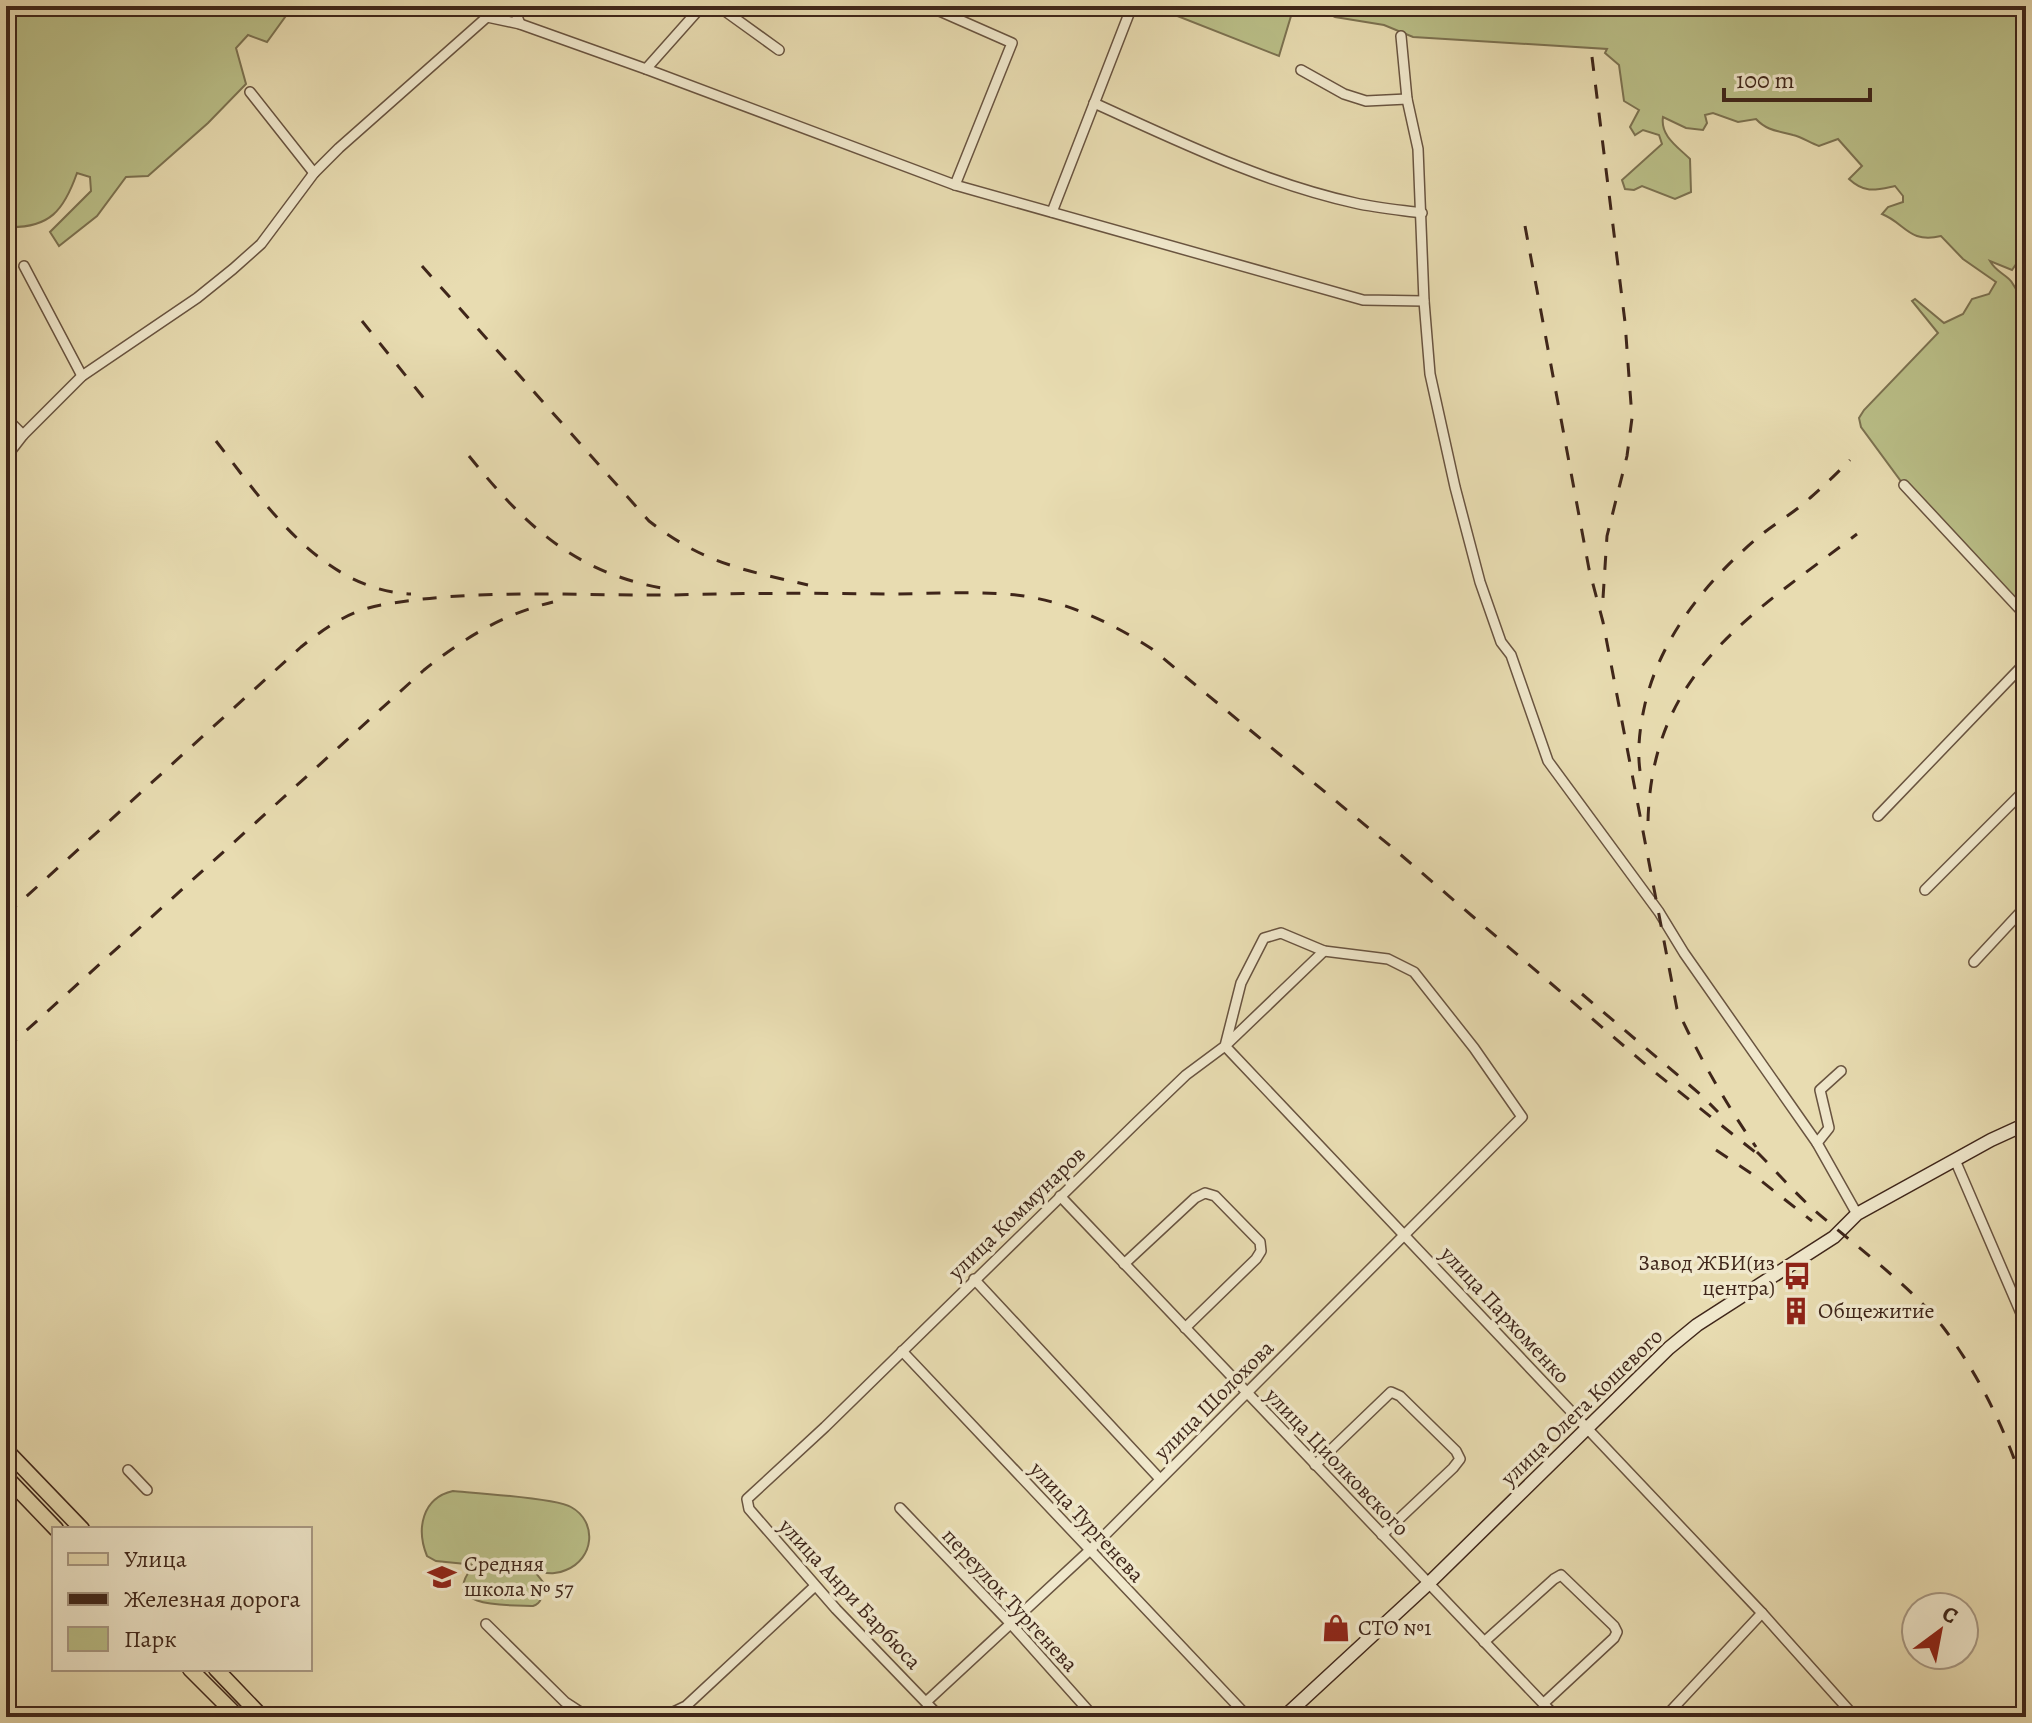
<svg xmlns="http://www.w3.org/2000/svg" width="2032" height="1723" font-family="Alegreya,serif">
<rect width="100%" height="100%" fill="#e8dcb1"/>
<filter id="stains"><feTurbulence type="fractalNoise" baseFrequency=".0025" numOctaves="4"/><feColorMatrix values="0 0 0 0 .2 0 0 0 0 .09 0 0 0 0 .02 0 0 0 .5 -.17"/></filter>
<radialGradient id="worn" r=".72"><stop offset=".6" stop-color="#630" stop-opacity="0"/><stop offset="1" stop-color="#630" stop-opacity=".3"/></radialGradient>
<g fill="#babf88" stroke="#7c7251" stroke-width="2">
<path d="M6,6H293L267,42L248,35L236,48L246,84L208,123L148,176L126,177L97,216L59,246L50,232L91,191L90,177L77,173C64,210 50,229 6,227Z"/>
<path d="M1152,6H1294L1279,56Z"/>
<path d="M1314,6H2026V259L2019,260L2012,270L1990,261C1995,270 2001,272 2009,279C2014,283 2014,289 2020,294L2026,292V610L1917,503L1861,427L1859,418L1864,410L1938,333L1912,301L1915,299L1944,323L1963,314L1972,299L1989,294L1996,282L1963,259L1941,236C1909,244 1905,223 1882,214L1888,207L1903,202V196L1895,186C1876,190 1865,194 1849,179L1862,166L1838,139L1819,146C1810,143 1802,137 1793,135C1779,131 1767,131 1756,119L1738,122L1713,113L1705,115L1707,123L1703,130L1686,128L1663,117C1660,136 1678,147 1690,159L1691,192L1675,199L1642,186L1634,190L1625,189L1622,180L1662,144L1659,135L1643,130L1635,135L1630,127L1639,110L1624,101L1619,65L1605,53L1607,49L1413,37L1384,25L1335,17Z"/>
<path d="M453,1491C475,1493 556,1498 571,1507C598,1522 594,1559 566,1570C556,1575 546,1573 535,1572L543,1582C542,1592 544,1602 533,1606C512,1605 440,1609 471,1569L486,1566L436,1561L427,1556C416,1529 422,1498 453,1491Z"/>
</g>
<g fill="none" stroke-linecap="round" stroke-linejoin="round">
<defs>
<g id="street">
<path d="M513,6L520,24"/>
<path d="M718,6L779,50"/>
<path d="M928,6L1012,43L955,185"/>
<path d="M1401,36L1407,99L1418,149L1424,301L1430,374L1455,487L1480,582L1501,642L1511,655L1548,761L1659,912L1684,953L1817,1143L1857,1214"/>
<path d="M646,69L702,6"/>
<path d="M1301,70L1344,94L1366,101L1407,99"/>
<path d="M250,92L314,173"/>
<path d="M1094,103C1178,141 1264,183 1355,203C1377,208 1400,210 1422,213"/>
<path d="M1052,212L1132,6"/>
<path d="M24,266L82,376"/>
<path d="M6,418L23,435"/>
<path d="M6,457L23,435L82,376L197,298L233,269L261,244L314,173L339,148L487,17L520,24L646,69L955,185L1363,300L1424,301"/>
<path d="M1904,485L2026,616"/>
<path d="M1878,816L2026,662"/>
<path d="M1925,890L2026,789"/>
<path d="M1324,951L1225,1046L1762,1613L1855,1717"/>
<path d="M1974,962L2026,906"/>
<path d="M1817,1143L1829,1128L1820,1090L1841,1071"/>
<path d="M1955,1160L2026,1325"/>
<path d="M1060,1196L1556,1717"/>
<path d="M1124,1264L1195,1198L1205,1193L1215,1196L1260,1242L1261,1251L1256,1259L1185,1328"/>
<path d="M974,1279L1160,1479"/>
<path d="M902,1351L1248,1717"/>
<path d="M1315,1465L1391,1392L1400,1396L1456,1451L1460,1459L1453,1468L1382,1535"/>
<path d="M128,1470L147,1490"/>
<path d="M900,1508L1011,1624L1094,1717"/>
<path d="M486,1624L565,1702L588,1717"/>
<path d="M1484,1642L1554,1579L1561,1575L1614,1626L1617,1632L1614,1638L1544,1703"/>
<path d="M926,1702L1089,1551L1522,1117L1474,1048L1414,972L1388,959L1324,951L1281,933L1264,938L1241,983L1225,1046L1186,1075L1137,1122L825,1427L747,1499L749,1509L836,1609L940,1717"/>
<path d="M663,1717L686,1706L815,1586"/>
<path d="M1665,1717L1762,1613"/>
</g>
<path id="secondary" d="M1284,1717L1428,1584L1669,1348L1697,1325L1834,1237L1857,1214L1991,1140L2026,1124"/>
<g id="primary">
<path d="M6,1450L82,1529"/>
<path d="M6,1477L56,1529"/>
<path d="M190,1669L238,1717"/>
<path d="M216,1669L262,1717"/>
</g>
</defs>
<use href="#street" stroke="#695440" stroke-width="12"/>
<use href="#secondary" stroke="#3f261a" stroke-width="15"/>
<use href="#primary" stroke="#3f261a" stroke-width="17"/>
<use href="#street" stroke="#f0e8cc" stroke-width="9"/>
<use href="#secondary" stroke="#f0e8cc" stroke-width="12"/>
<use href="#primary" stroke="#e8dcb1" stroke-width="14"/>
<g stroke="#3f261a" stroke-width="3" stroke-dasharray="14 14" stroke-linecap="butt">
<path d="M1592,57L1625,322L1632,418L1627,456L1607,536L1603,598"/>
<path d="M1525,226L1589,569L1603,622L1677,1009C1700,1058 1725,1103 1756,1147"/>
<path d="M422,266L649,521C703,563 743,570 808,585"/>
<path d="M362,321L426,401"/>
<path d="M216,441C265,504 322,590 411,594"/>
<path d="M469,456C524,524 572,571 661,588"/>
<path d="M1640,771C1637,749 1640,726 1645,704C1661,636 1708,579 1761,535C1777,522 1795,512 1810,498C1824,486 1837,473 1850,460"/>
<path d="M1648,821C1652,671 1750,616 1857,534"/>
<path d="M6,915L301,647C326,627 349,611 381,605C476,588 576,596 672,595C743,593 813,593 885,594C931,594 978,590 1024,596C1070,603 1114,624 1152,649L1394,849L1652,1070L1765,1160"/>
<path d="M1582,994L1700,1094L1718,1112"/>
<path d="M6,1049L424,670C464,638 503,614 553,602"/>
<path d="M1716,1150L1755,1176L1812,1221"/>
<path d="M1757,1152C1776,1171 1793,1191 1813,1209C1853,1244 1911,1286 1943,1327C1980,1376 2009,1436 2026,1495"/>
<path d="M2019,1717L2026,1691"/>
</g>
</g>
<defs>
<symbol id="bus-bare" viewBox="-9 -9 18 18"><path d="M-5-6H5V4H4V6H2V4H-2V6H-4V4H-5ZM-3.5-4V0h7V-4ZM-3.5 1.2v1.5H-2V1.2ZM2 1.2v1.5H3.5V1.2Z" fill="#8f2418" stroke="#f0e8cc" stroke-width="2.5" paint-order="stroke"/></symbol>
<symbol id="building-bare" viewBox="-9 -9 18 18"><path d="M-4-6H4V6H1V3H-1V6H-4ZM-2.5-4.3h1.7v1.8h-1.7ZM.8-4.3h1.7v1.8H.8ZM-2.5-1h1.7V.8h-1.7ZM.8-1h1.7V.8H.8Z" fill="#8f2418" stroke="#f0e8cc" stroke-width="2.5" paint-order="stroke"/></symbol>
<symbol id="school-bare" viewBox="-9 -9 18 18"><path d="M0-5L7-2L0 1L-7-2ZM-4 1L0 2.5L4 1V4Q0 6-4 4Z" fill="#8f2418" stroke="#f0e8cc" stroke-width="2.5" paint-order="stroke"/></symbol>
<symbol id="shop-bare" viewBox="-9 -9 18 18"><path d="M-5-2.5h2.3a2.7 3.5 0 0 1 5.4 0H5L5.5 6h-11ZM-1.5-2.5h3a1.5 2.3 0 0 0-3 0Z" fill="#8f2418" stroke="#f0e8cc" stroke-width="2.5" paint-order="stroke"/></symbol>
</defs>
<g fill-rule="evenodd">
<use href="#bus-bare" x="1777" y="1256" width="40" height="40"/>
<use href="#building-bare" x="1776" y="1291" width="40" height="40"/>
<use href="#school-bare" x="422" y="1557" width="40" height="40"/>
<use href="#shop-bare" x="1316" y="1608" width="40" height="40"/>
</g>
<g text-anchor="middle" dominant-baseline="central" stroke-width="7" stroke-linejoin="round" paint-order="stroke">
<g font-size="22" fill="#3f261a" stroke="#f0e8cc">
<text transform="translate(1017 1213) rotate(-44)">улица Коммунаров</text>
<text transform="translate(1505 1315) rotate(47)">улица Пархоменко</text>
<text transform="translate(1214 1400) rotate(-45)">улица Шолохова</text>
<text transform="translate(1582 1407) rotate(-44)">улица Олега Кошевого</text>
<text transform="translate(1337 1462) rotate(46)">улица Циолковского</text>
<text transform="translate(1087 1522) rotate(47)">улица Тургенева</text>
<text transform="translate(850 1594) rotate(47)">улица Анри Барбюса</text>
<text transform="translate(1010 1600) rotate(47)">переулок Тургенева</text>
</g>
<g font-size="22" fill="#3f261a" stroke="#f0e8cc" text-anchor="start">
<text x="1775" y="1263" text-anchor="end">Завод ЖБИ(из<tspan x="1775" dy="25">центра)</tspan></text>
<text x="1818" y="1311">Общежитие</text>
<text x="464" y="1564">Средняя<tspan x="464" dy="25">школа № 57</tspan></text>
<text x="1358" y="1628">СТО №1</text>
</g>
</g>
<rect width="2032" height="1723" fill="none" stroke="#e8dcb1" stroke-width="32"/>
<rect x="8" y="8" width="2016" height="1707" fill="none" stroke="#3f261a" stroke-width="4"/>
<rect x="16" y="16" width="2000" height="1691" fill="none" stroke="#3f261a" stroke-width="2"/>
<rect x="52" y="1527" width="260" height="144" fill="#f0e8cc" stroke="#a99a85" stroke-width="2"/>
<rect x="68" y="1553" width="40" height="12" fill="#e8dcb1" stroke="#a99a85" stroke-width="2"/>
<text x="124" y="1567" font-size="24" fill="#3f261a">Улица</text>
<rect x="68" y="1593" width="40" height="12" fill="#3f261a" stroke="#a99a85" stroke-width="2"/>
<text x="124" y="1607" font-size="24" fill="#3f261a">Железная дорога</text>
<rect x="68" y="1627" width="40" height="24" fill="#babf88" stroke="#a99a85" stroke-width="2"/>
<text x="124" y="1647" font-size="24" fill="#3f261a">Парк</text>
<g transform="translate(1940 1631) rotate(32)"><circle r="38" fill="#f0e8cc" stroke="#a99a85" stroke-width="2"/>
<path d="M0-6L14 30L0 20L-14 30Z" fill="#8f2418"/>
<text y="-12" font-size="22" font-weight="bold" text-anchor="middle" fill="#3f261a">С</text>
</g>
<path d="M1724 88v12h146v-12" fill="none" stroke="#3f261a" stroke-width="4"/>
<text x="1736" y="88" font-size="24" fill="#3f261a" stroke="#f0e8cc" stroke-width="6" paint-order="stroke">100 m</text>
<rect width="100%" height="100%" filter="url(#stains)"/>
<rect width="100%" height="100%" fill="url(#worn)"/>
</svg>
